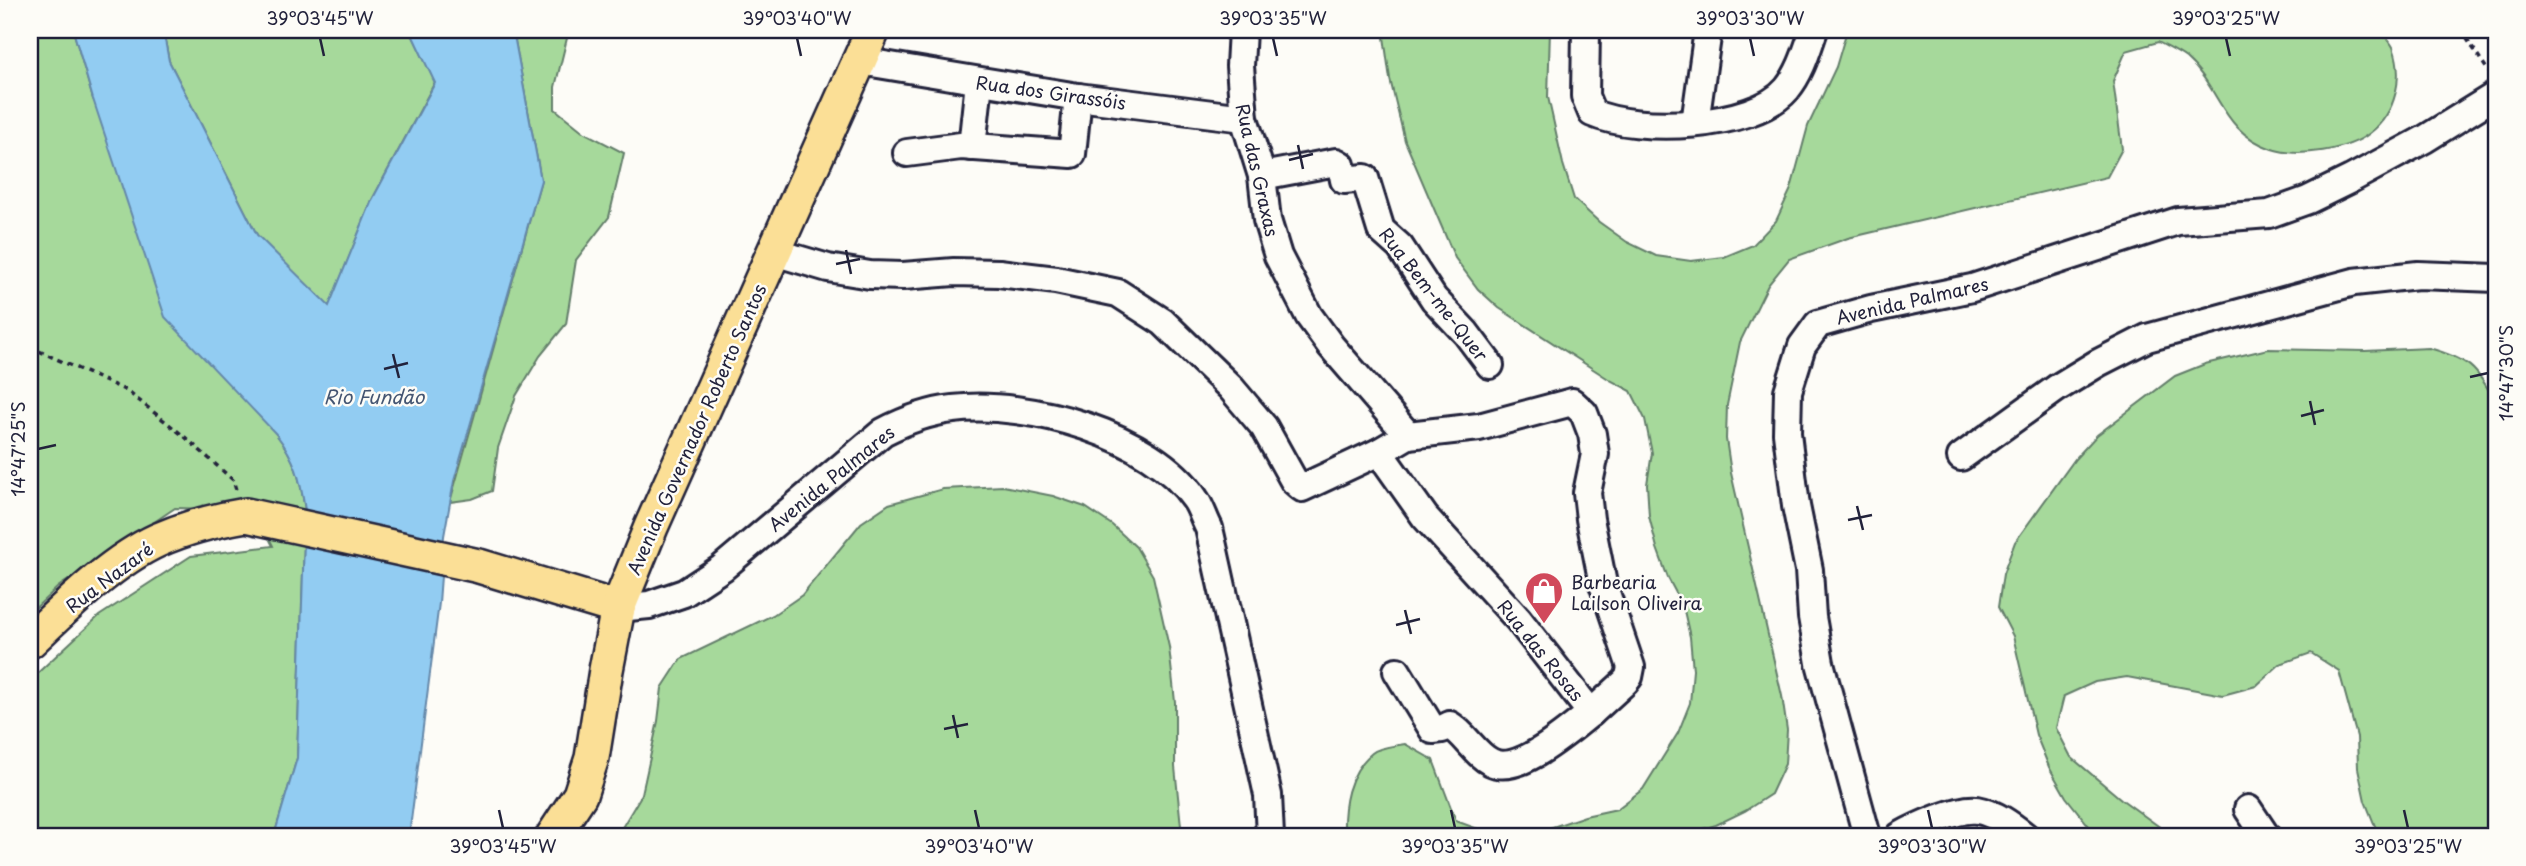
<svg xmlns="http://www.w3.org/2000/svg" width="2526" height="866" font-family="'Playpen Sans',sans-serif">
<rect width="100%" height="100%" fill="#fdfcf7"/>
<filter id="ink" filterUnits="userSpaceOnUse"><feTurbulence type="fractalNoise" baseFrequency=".0143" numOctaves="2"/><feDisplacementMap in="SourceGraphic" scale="14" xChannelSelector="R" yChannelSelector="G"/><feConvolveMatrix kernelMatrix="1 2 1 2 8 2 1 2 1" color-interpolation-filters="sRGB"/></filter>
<g filter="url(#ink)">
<g fill="#a6d99b" stroke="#647e6b" stroke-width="2">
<path d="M30,30H73L93,99L276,434C296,460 300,478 305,510L297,758L274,836H30V680L99,616L191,556L273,546L255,510L175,508L58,587L30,613Z"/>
<path d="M163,30H410L435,82L372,200L329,307L257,235L169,61Z"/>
<path d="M513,30H569L555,87V109L585,133L624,153L609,217L576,260L566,324L540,356L516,396L498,448L492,491L472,499L450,502L541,180Z"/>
<path d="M1383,30H1550L1548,97L1563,164L1574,199L1599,222L1627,242L1656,256L1691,261L1724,257L1753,245L1776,221L1791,189L1808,126L1836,67L1847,30H2380C2384,35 2390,41 2393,47C2404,77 2396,113 2370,133C2349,150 2298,158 2272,149C2220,131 2222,89 2186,58C2178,52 2167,47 2158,42L2126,51L2113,81L2122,149L2107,177L1848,238L1789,259L1768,285L1740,342L1727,405L1726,439L1731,473L1782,696L1787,730L1785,764L1771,794L1745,811L1716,825L1678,836H1344C1343,806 1347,774 1372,753C1379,747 1395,746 1405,744L1433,760L1456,821L1486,832L1535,833L1585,816L1617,809L1643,789L1678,733L1690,703L1693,670L1690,637L1683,606L1668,578L1657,548L1649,516L1647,484L1652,453L1645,419L1631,391L1610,380L1499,308L1478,289L1455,258L1405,141L1390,79Z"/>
<path d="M2429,348C2468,359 2477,367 2496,403V836H2379L2365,801L2358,768L2357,737L2339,671L2311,653L2280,664L2256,686L2223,695L2127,677L2095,682L2064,696L2056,728L2071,757L2121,799L2172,836H2097L2066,797L2049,767L2036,735L2013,636L1998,607L2003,574L2015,542L2075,459L2097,435L2175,376L2205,364L2268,349L2365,351Z"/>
<path d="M1003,486L1053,496L1085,507L1112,525L1136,547L1153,576L1169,647L1175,702V767L1182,836H617L642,794L658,721L662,688L681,659L773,615L802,595L861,523L889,504L943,489Z"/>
</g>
<path fill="#92ccf2" stroke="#6588a9" stroke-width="2" d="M73,30H163L169,61L257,235L329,306L372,200L435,83L410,30H513L541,180L454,481L444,536L439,603L409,836H274L297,758L305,510C300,478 296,460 276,434L165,317L93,99Z"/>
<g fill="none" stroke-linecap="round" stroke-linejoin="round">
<defs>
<g id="minor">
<path d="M1242,30L1240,66L1244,118L1262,176L1267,220L1278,256L1309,316L1331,346L1408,435"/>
<path d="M1586,30L1585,96L1592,113C1637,133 1753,129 1787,89C1801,72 1807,50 1814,30"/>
<path d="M860,61L1078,97L1244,118"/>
<path d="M1695,123L1708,30"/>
<path d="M972,147L979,82"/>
<path d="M907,153L961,146L1072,154L1078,97"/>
<path d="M1262,176L1336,162L1341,165L1344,180L1365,178L1381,230L1400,247L1434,299L1466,333L1490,365"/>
<path d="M774,252L828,268L870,275L903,276L954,272L999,273L1056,280L1118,293L1163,322L1231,388L1264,427L1294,481L1302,488L1379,452L1408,435L1479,427L1572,402L1584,413L1592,434L1595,454L1587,493L1590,519L1603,584L1631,667L1629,677L1625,682L1591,713"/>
<path d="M1379,452L1425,517L1518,619L1591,713C1570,729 1519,776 1491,762C1475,754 1466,735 1450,725L1442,729L1433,730L1397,671"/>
<path d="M1961,457L2057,388L2098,363L2147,338L2354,282L2418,275L2496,278"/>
<path d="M618,608L649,605L684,593L722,568L883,432C906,420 927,412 953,409C1028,400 1151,434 1195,499C1201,507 1204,519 1209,528L1268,795L1270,836"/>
<path d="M2248,809L2266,836"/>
<path d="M1867,836L1820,663L1812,617L1809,570L1796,506L1787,433L1788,391L1802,346L1818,324L1871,309L1972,288L2178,221L2269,214L2308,200L2351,179L2425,139L2496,95"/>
<path d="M1900,836C1916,827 1959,807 1977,810C1995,813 2011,825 2025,836"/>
</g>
<g id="major">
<path d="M30,641C66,607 112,561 158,540C185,528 216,520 246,515L479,566L618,608"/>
<path d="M553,836L580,795L592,758L606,670L618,608L651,527L873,30"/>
</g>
</defs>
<use href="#minor" stroke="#22223b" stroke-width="32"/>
<use href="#major" stroke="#22223b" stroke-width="38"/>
<g stroke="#22223b" stroke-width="3.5" stroke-dasharray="5 5" stroke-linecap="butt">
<path d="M2461,30L2491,75"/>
<path d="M30,347L127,391L185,437L233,480L236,490"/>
</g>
<use href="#minor" stroke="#fdfcf7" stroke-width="26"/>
<use href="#major" stroke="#fbdf96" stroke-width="33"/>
</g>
</g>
<path fill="none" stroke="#22223b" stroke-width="2.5" d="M320,38L324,56M797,38L801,56M1273,38L1277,56M1750,38L1754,56M2226,38L2230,56M1298,145L1303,169M1289,160L1313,154M846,250L851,274M836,264L860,259M393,354L399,378M384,369L408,363M2470,377L2488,373M2310,401L2315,425M2301,416L2324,410M38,449L56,445M1857,506L1863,530M1848,520L1872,515M1405,610L1411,634M1396,625L1420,619M953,715L958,738M944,729L968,724M499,810L503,828M975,810L979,828M1451,810L1455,828M1928,810L1932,828M2404,810L2408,828"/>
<defs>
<symbol id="shop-pin" viewBox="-11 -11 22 30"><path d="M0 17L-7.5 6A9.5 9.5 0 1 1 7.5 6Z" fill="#d1495b" stroke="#fdfcf7"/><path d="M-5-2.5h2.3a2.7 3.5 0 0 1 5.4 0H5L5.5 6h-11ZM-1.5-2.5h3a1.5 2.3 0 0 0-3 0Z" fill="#fff"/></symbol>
</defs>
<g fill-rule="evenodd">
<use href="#shop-pin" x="1522" y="569" width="44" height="60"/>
</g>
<g text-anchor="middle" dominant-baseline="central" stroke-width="5" stroke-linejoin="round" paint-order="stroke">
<g font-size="18" fill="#22223b" stroke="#fdfcf7">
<text transform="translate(1051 92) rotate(8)">Rua dos Girassóis</text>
<text transform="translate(1258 170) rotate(77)">Rua das Graxas</text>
<text transform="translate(1434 294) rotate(52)">Rua Bem-me-Quer</text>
<text transform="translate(1912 300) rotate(-13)">Avenida Palmares</text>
<text transform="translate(696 429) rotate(-66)">Avenida Governador Roberto Santos</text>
<text transform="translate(831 478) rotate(-39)">Avenida Palmares</text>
<text transform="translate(109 577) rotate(-37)">Rua Nazaré</text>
<text transform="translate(1541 650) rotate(51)">Rua das Rosas</text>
</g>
<g font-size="18" fill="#22223b" stroke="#fdfcf7" text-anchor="start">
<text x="1571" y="581">Barbearia<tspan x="1571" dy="21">Lailson Oliveira</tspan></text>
</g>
<g font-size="19" font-style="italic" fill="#445572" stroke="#fdfcf7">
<text x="374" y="396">Rio Fundão</text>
</g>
</g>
<rect width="2526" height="866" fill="none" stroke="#fdfcf7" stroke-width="77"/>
<rect x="38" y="38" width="2450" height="790" fill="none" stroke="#22223b" stroke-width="2.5"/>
<g font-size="18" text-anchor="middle" fill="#22223b">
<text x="320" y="25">39°03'45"W</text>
<text x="797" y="25">39°03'40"W</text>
<text x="1273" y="25">39°03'35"W</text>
<text x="1750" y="25">39°03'30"W</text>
<text x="2226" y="25">39°03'25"W</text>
<text transform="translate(2507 373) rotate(-90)" y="6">14°47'30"S</text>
<text transform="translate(19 449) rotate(-90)" y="6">14°47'25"S</text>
<text x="503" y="853">39°03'45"W</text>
<text x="979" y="853">39°03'40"W</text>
<text x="1455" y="853">39°03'35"W</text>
<text x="1932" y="853">39°03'30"W</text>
<text x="2408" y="853">39°03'25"W</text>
</g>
</svg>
